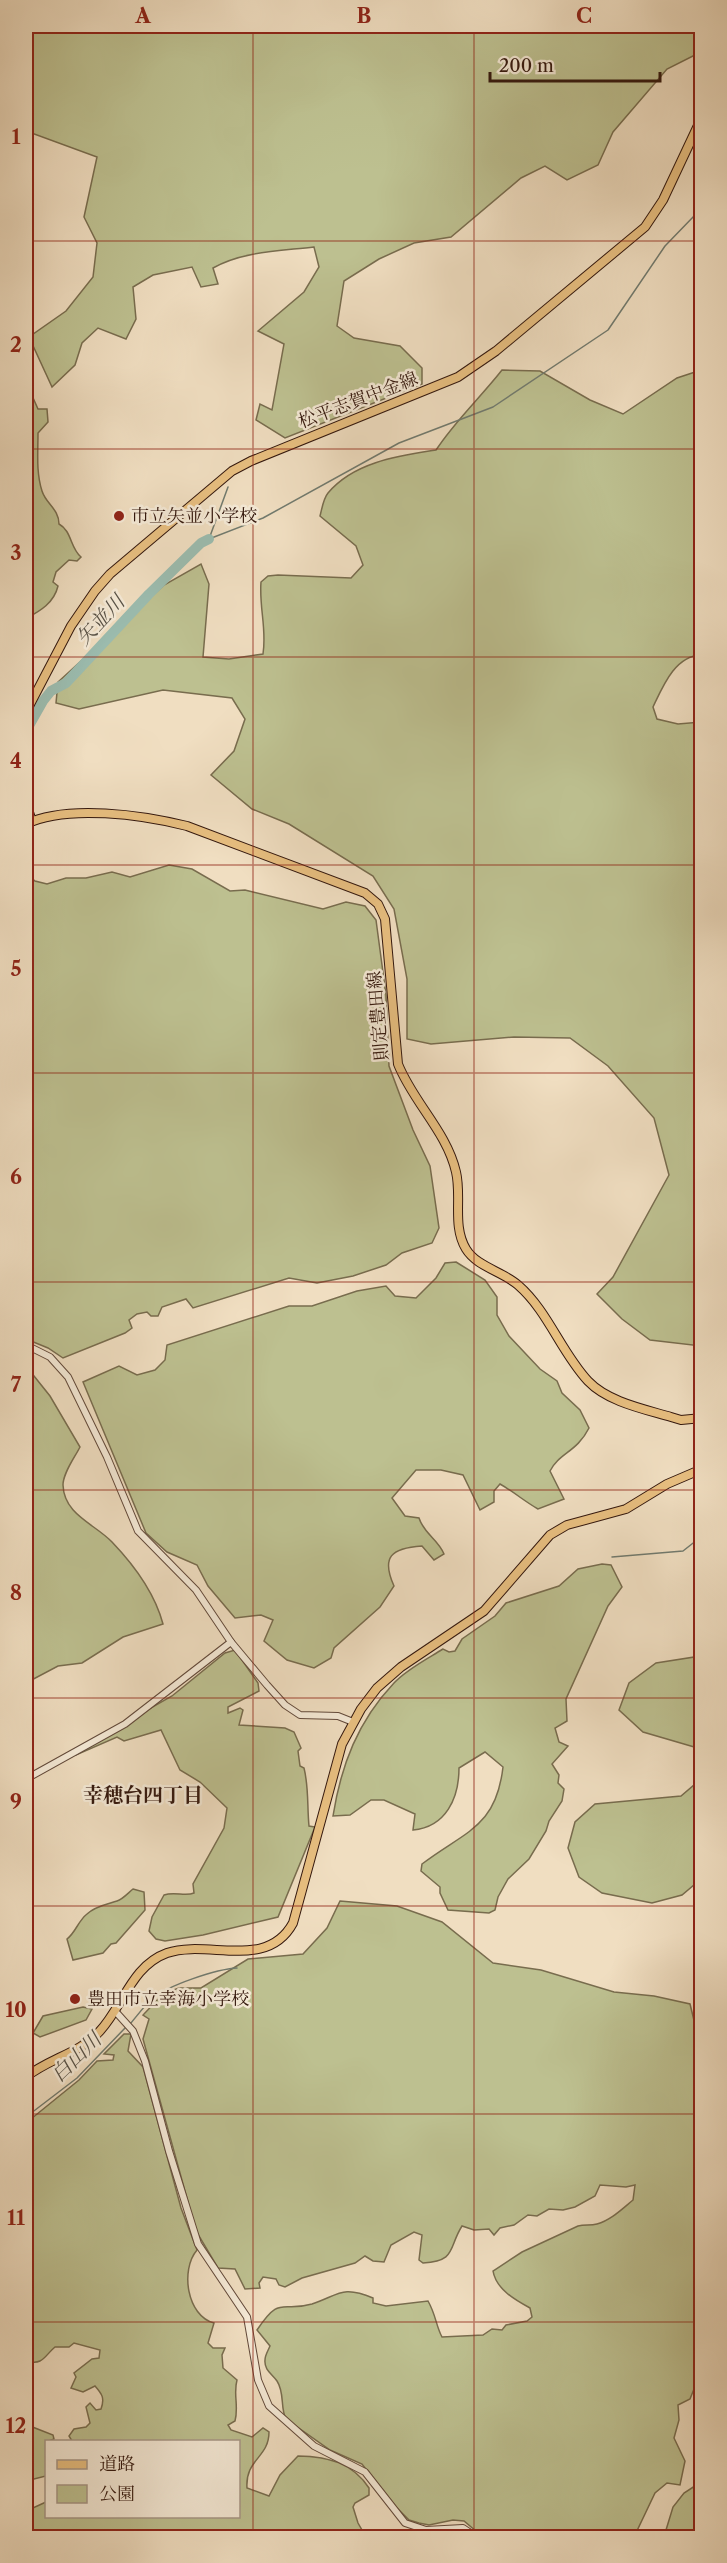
<svg xmlns="http://www.w3.org/2000/svg" width="727" height="2563" font-family="'Libre Caslon Text','Noto Serif JP',serif">
<rect width="100%" height="100%" fill="#f0dec1"/>
<filter id="stains"><feTurbulence type="fractalNoise" baseFrequency=".00333" numOctaves="4"/><feColorMatrix values="0 0 0 0 .2 0 0 0 0 .09 0 0 0 0 .02 0 0 0 .5 -.17"/></filter>
<radialGradient id="worn" r=".72"><stop offset=".6" stop-color="#630" stop-opacity="0"/><stop offset="1" stop-color="#630" stop-opacity=".3"/></radialGradient>
<g fill="#bdc090" stroke="#786c4e" stroke-width="1.5">
<path d="M26,26H695V55L667,69L613,132L598,165L567,180L545,166L521,178L451,237L414,243L379,259L344,281L337,326L354,338L400,346L422,368V384L285,438L256,420L260,404L272,410L284,344L258,331L304,292L319,267L314,247C281,251 243,251 213,268L218,284L201,287L192,267L153,275L133,287L136,319L126,339L98,328L82,343L75,365L52,387L29,337L66,311L93,277L97,243L84,217L97,157L26,131Z"/>
<path d="M502,370L540,371L590,400L623,414L677,378L701,370V655C675,656 663,686 653,707L657,719L678,724L701,722V1346L650,1340L622,1319L597,1294L613,1277L669,1175L654,1118L608,1066L570,1038L514,1037L431,1044L407,1039V979L394,909L373,876L289,824L252,809L211,775L234,751L245,719L232,698L163,690L79,709L56,703L58,682L164,585L201,564L209,584L203,657L229,659L263,654C267,629 259,608 261,582L268,576L278,575L351,578L363,565L356,546L320,516C322,509 323,499 328,493C354,462 398,456 436,450C455,421 480,398 502,370Z"/>
<path d="M26,382L38,409H47L48,422L38,433C38,453 36,472 42,491C46,504 59,509 59,524C72,531 70,548 81,557L77,561L69,560L56,572L53,582L58,586C54,603 40,611 27,618L26,627Z"/>
<path d="M169,865L192,869L230,891L245,890L323,909L346,902L365,906L376,920L386,995L389,1066L413,1130L430,1166L439,1228L432,1243L402,1253L386,1265L353,1276L317,1283L289,1278L193,1308L186,1299L162,1307L158,1316H151L147,1312L137,1314L129,1320L132,1328L125,1333L63,1358L48,1348L26,1339V873L35,881L47,884L66,878H86L112,872L130,877Z"/>
<path d="M456,1262L485,1280L497,1297V1315L509,1336L540,1369L557,1381L562,1393L580,1410L589,1428C577,1452 559,1453 550,1471L564,1499L538,1509C524,1501 514,1492 500,1484L494,1491V1502L480,1510L463,1475L441,1470H416L392,1498L405,1516L419,1518C424,1534 438,1539 444,1554L434,1560L422,1546C391,1548 381,1557 394,1586L380,1607L334,1648L331,1658L314,1668L287,1660L264,1641L273,1620L261,1615L235,1618L208,1586L197,1565L167,1552L146,1533L83,1382L119,1366L137,1375L155,1370L165,1360L167,1345L289,1306H312L357,1291L386,1286L395,1296L416,1298L436,1278L445,1263Z"/>
<path d="M26,1366L50,1396L80,1447C75,1457 63,1473 63,1485C64,1515 95,1524 112,1542C134,1565 155,1594 163,1624L123,1637L82,1663L58,1666L26,1683Z"/>
<path d="M602,1564L611,1565L622,1587L608,1606L566,1699L567,1721L555,1728L559,1742L568,1746L552,1764L559,1775L558,1783L564,1789L562,1801L549,1821L546,1831L529,1859L508,1879L498,1897L495,1910L489,1913L448,1910L440,1893V1887L421,1871L422,1864C465,1831 496,1828 503,1767L485,1752L459,1768C459,1798 446,1827 413,1830L415,1814L384,1800H371L350,1815L333,1816C341,1765 358,1721 394,1683C407,1669 427,1659 443,1649L449,1652L455,1651L462,1639L495,1616L506,1603L559,1586L578,1569Z"/>
<path d="M235,1650L258,1683L259,1691L228,1707V1713L240,1708L243,1710L239,1725L285,1728L294,1732L301,1748L298,1751L300,1766L304,1768C309,1788 307,1806 309,1826L315,1827L278,1917L203,1935L165,1941L156,1939L149,1931L152,1917L164,1895C175,1891 185,1897 194,1893L193,1884L224,1828L227,1808L200,1782L180,1770L161,1730L124,1741L117,1737L76,1755L72,1753L172,1696L225,1653Z"/>
<path d="M701,1656V1749L643,1732L619,1710L629,1683L656,1663Z"/>
<path d="M701,1779V1879L682,1895L652,1903L602,1893L579,1877L568,1848L575,1822L595,1804L681,1796Z"/>
<path d="M133,1889L144,1892L145,1910L116,1943L111,1944L103,1953L73,1960L67,1939C76,1932 78,1921 87,1914C95,1906 108,1904 117,1901C123,1899 128,1893 133,1889Z"/>
<path d="M340,1901L397,1906L442,1922L493,1963L541,1970L614,1992L654,1996L690,2004L702,2053L701,2389H694L690,2399L678,2405L679,2420L674,2438L685,2461L680,2485L667,2483L655,2493L634,2537H483L464,2521L453,2520L429,2525L419,2523L409,2520L396,2507L362,2464L330,2450L286,2419C280,2408 285,2393 277,2381C272,2374 264,2370 265,2360C265,2355 268,2351 270,2346L257,2330C281,2294 281,2313 312,2304C339,2295 342,2285 373,2298V2303L386,2306L428,2301C436,2315 436,2326 442,2337L483,2335L492,2329L502,2330L506,2325L527,2321L532,2317L530,2308C515,2300 496,2289 493,2271L522,2252L578,2226C585,2224 590,2226 597,2224C611,2220 622,2209 633,2200L635,2185L626,2187L600,2185L595,2196L575,2207L563,2210L549,2209L537,2216L528,2215L514,2225L500,2228L494,2235L489,2229L474,2230L462,2226C448,2248 457,2261 423,2263L419,2260L422,2235L414,2232L391,2245L384,2262L373,2261L365,2256L355,2263L302,2278L285,2287L279,2285L276,2279L263,2277L259,2283L260,2288L245,2289L235,2269L218,2268L196,2231L143,2039L149,2019L143,2015L163,1994L179,1988H201L248,1959L303,1954L327,1928Z"/>
<path d="M83,2007L92,2009L86,2020L40,2037L33,2033L43,2016Z"/>
<path d="M124,2034H131L128,2051L143,2067L181,2208L197,2250C180,2270 187,2316 214,2323L208,2343L213,2348H225L222,2355L223,2368L237,2380C233,2394 239,2406 235,2421L228,2425L231,2430L252,2437L263,2428L269,2432C269,2458 245,2459 247,2488L269,2496L280,2475L298,2456C327,2456 353,2463 369,2488V2495L355,2503L353,2507L358,2523L366,2537H26V2506L33,2508L46,2502V2516H238V2442L72,2441L69,2436L74,2429L86,2427L90,2423L86,2407L90,2403L96,2410L101,2409C105,2398 102,2394 95,2386L83,2392L71,2388L76,2377L74,2373L92,2359L99,2358L100,2350L74,2343L69,2347H55C45,2355 43,2366 27,2361L26,2357V2123L79,2080L97,2061L113,2060L114,2055L104,2054Z"/>
<path d="M26,2421L30,2426L53,2435L54,2439L46,2442V2476L26,2481Z"/>
<path d="M701,2482V2537H651L661,2535L666,2530L673,2507L684,2493Z"/>
</g>
<g fill="none" stroke-linecap="round" stroke-linejoin="round">
<g stroke="#717a6e" stroke-width="1.5">
<path d="M209,539L263,518L399,443L493,407L608,330L665,246L695,215L702,201"/>
<path d="M209,539L228,487"/>
<path d="M612,1557L683,1551L702,1536"/>
<path d="M130,2024C137,2016 144,2006 152,1999C168,1985 217,1969 237,1968"/>
<path d="M26,2117L77,2078L126,2027"/>
</g>
<path stroke="#9bbcaf" stroke-width="10" d="M26,731L43,701L51,691L66,683L149,594L201,543L209,539"/>
<defs>
<g id="minor">
<path d="M26,1345L50,1357L68,1377L107,1457L138,1531L196,1590L231,1642L267,1685L285,1705L300,1715L338,1716L353,1722"/>
<path d="M26,1779L125,1724L231,1642"/>
<path d="M115,2011L133,2031L145,2061L169,2151L198,2244L247,2317L258,2380L269,2406L314,2446L365,2472L405,2523L426,2530L463,2528L478,2538"/>
</g>
<g id="major">
<path d="M26,712L71,626L95,591L110,574L232,471L251,461L458,377L496,351L645,227L663,200L702,117"/>
<path d="M26,804L32,821"/>
<path d="M26,824C67,804 143,815 187,826L365,893L378,904L385,919L398,1064C413,1102 447,1132 456,1172C462,1197 452,1226 466,1249C477,1267 502,1271 518,1285C548,1311 561,1352 588,1381C608,1402 644,1409 671,1417L681,1420L702,1418"/>
<path d="M26,2077C48,2059 80,2053 99,2032C123,2007 131,1966 167,1953C208,1939 267,1971 293,1923L342,1744L361,1709L377,1688L401,1667L484,1611L550,1535L567,1525L626,1509L667,1484L702,1469"/>
</g>
</defs>
<use href="#minor" stroke="#62493a" stroke-width="8"/>
<use href="#major" stroke="#33170d" stroke-width="10"/>
<use href="#minor" stroke="#f5ead7" stroke-width="6"/>
<use href="#major" stroke="#e8bf80" stroke-width="8"/>
</g>
<path fill="none" stroke="#8f2418" stroke-width="1.5" stroke-opacity="0.55" d="M253,26V2538M474,26V2538M26,241H702M26,449H702M26,657H702M26,865H702M26,1073H702M26,1282H702M26,1490H702M26,1698H702M26,1906H702M26,2114H702M26,2322H702"/>
<g fill="#8f2418" stroke="#f5ead7" stroke-width="2">
<circle cx="119" cy="516" r="6"/>
<circle cx="75" cy="1999" r="6"/>
</g>
<g text-anchor="middle" dominant-baseline="central" stroke-width="5" stroke-linejoin="round" paint-order="stroke">
<g font-size="18" fill="#33170d" stroke="#f5ead7">
<text transform="translate(358 400) rotate(-21)">松平志賀中金線</text>
<text transform="translate(378 1016) rotate(-95)">則定豊田線</text>
</g>
<g font-size="18" fill="#33170d" stroke="#f5ead7" text-anchor="start">
<text x="131" y="516">市立矢並小学校</text>
<text x="87" y="1999">豊田市立幸海小学校</text>
</g>
<g font-size="20" font-style="italic" fill="#575146" stroke="#f5ead7">
<text transform="translate(100 620) rotate(-47)">矢並川</text>
<text transform="translate(76 2057) rotate(-44)">白山川</text>
</g>
<g font-size="20" font-weight="bold" fill="#33170d" stroke="#f5ead7">
<text x="143" y="1795">幸穂台四丁目</text>
</g>
</g>
<rect width="727" height="2563" fill="none" stroke="#f0dec1" stroke-width="66"/>
<rect x="45" y="2440" width="195" height="78" fill="#f5ead7" stroke="#a79686" stroke-width="1.5"/>
<rect x="57" y="2460" width="30" height="9" fill="#e8bf80" stroke="#a79686" stroke-width="1.5"/>
<text x="99" y="2470" font-size="18" fill="#33170d">道路</text>
<rect x="57" y="2485" width="30" height="18" fill="#bdc090" stroke="#a79686" stroke-width="1.5"/>
<text x="99" y="2500" font-size="18" fill="#33170d">公園</text>
<path d="M490 72v9h170v-9" fill="none" stroke="#33170d" stroke-width="3"/>
<text x="499" y="72" font-size="18" fill="#33170d" stroke="#f5ead7" stroke-width="4.5" paint-order="stroke">200 m</text>
<rect x="33" y="33" width="661" height="2497" fill="none" stroke="#8f2418" stroke-width="2"/>
<g font-size="20" text-anchor="middle" font-weight="bold" fill="#8f2418">
<text x="143" y="23">A</text>
<text x="364" y="23">B</text>
<text x="584" y="23">C</text>
<text x="16" y="144">1</text>
<text x="16" y="352">2</text>
<text x="16" y="560">3</text>
<text x="16" y="768">4</text>
<text x="16" y="976">5</text>
<text x="16" y="1184">6</text>
<text x="16" y="1392">7</text>
<text x="16" y="1600">8</text>
<text x="16" y="1809">9</text>
<text x="16" y="2017">10</text>
<text x="16" y="2225">11</text>
<text x="16" y="2433">12</text>
</g>
<rect width="100%" height="100%" filter="url(#stains)"/>
<rect width="100%" height="100%" fill="url(#worn)"/>
</svg>
